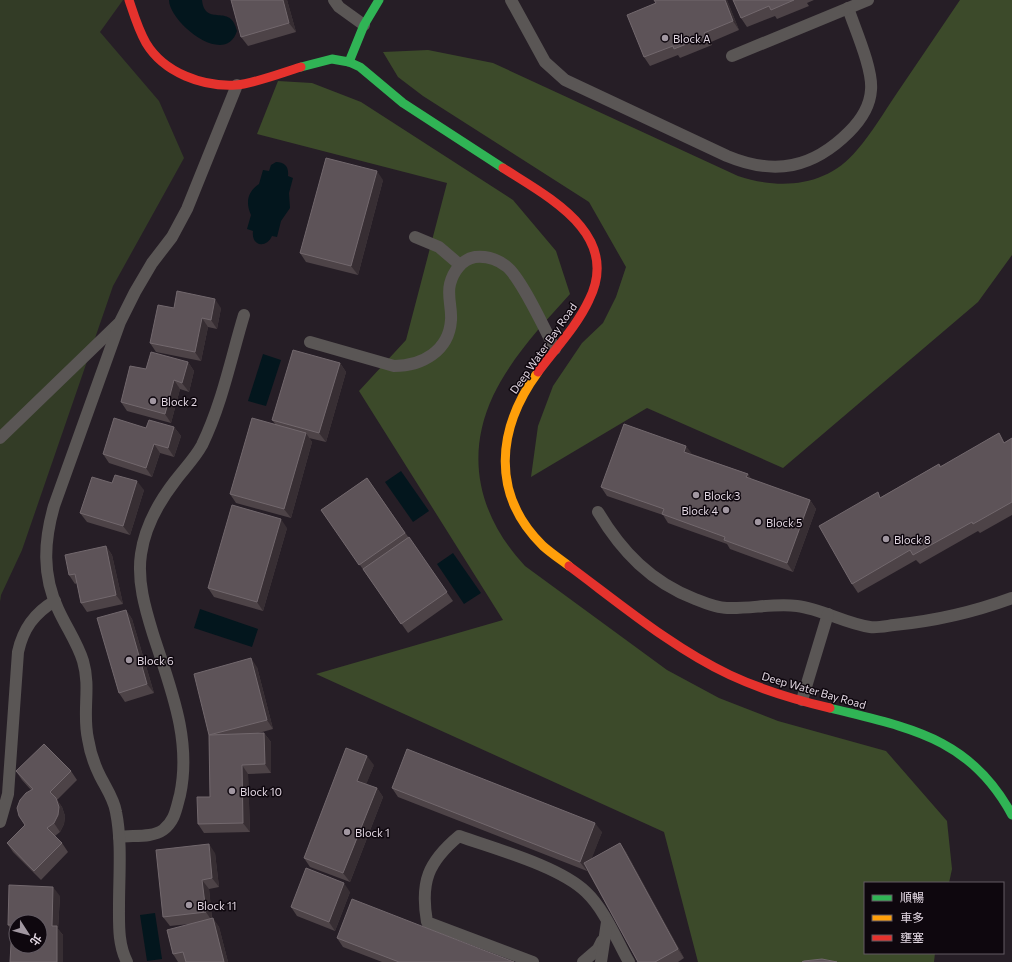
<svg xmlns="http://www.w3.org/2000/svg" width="1012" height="962" font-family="Commissioner,'Noto Sans TC',sans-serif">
<rect width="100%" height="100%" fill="#261e26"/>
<path fill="#333c26" d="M0,0H123L100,32L159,101L184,158L113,286L22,550L1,595L0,602Z"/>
<g fill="#3c4a2a">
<path d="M960,0H1012V255L978,302L783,468L647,408L531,477L538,426L553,386L582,343L603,323L616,297L626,267L589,202L423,96L398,77L383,52L428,50L493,63L738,176C780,190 827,187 857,150C872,133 884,112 897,93C918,62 939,31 960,0Z"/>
<path d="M278,81L312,83L361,102L513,200L556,251L570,294C542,325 511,358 493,396C464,458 480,518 525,566L667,670L719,698L778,721L886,751L947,821L952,869L949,883H865V953H935L934,962H698L664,832L316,674L503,620L359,391L406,340L447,183L257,134Z"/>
</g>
<g fill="#03161d">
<path d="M169,0H202C205,28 231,2 237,31C225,68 169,22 169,0Z"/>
<path d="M276,162C285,162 289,167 288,176L293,178L289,193L290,208L281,221L277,237L272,236C266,249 251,246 253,231L247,229L251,215C245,202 248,191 259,184L263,170L269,171L271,165Z"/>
<path d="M263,354L281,360L266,406L248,401Z"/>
<path d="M401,471L429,511L413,522L385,482Z"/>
<path d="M453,553L481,593L464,604L437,564Z"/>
<path d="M200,609L258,629L252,647L194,628Z"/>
<path d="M155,913L162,959L147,961L140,915Z"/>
</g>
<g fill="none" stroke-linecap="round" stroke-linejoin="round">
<g stroke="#5a5655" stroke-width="12">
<path d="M334,0L339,7L364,25"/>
<path d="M511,0L545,62L565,80L727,156C775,176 813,168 849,132C861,120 870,107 871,90C873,69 855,29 848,8"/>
<path d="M732,56L868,0"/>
<path d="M415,237L439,247L460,265"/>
<path d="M310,342L394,366C422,366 449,351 451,320C452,308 447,296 450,284C453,272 462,259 475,257C486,256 497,259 506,266C521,277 545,330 555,349"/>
<path d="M0,438L118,324"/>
<path d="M598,512C622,552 651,582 695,599C705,603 717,608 727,608C750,609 774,603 797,606C822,609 846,624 870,627C877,628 886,626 894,625C935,621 974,612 1012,598"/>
<path d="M802,700L828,614"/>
<path d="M0,822L8,794L18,652C23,629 34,613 55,601"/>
<path d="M119,837C132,835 152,838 163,830C175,821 176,809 180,795C192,739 170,687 153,634C145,608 137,581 141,554C145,526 158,503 175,481C184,469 195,458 202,445C222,404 231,358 244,315"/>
<path d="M127,962C118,944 119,925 119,906C119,875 122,842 116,812C114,799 106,788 100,776C94,764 90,752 88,739C82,712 91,688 83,661C77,642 66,627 58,609C42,575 44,541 54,506L120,322L135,292L152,263L172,237L187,209L237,85"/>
<path d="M533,962L427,922C420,882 428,862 459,836C495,849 559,866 586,892C605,910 616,939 629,962"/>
<path d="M583,962L598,949L602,941"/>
<path d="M601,962L607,922"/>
</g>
<g stroke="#30b455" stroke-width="9">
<path d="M349,62L364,25L379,0"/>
<path d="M301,67L332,59L349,62L360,67L403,103L503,168"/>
<path d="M830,708C909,728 970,737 1012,815"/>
</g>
<path stroke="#ff9f0a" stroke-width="9" d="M538,372C497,428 490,494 543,546C551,553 561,560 569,566"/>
<g stroke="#e5322d" stroke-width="9">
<path d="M129,0C134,15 138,29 146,43C164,73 203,87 236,85C253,84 284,72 301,67"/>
<path d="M503,168C548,197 622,234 589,300C577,326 555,349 538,372"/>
<path d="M569,566C619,603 674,649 730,675C762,690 796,700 830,708"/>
</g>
</g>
<g fill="#4d4347">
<path d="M231,0H287L296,32L248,46L241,37Z"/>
<path d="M727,0L739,30L711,42L712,45L680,58L678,55L650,66L644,57L656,3Z"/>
<path d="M733,0H814L807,3L809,6L777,19L775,16L747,27L741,18Z"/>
<path d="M383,180L358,275L306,262L300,253Z"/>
<path d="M174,308H221L217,329L208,327L201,361L156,352L150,343Z"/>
<path d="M188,362L194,371L189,392L180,389L171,423L127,411L121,402L146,369Z"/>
<path d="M340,363L346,372L326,442L309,438L312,442L291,518L236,503L230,494L276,425L272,420Z"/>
<path d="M174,427L181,436L174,457L160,453L152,477L109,463L103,454L146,428Z"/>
<path d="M1012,438V515L980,533L978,531L920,564L916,560L858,593L852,584L881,497L939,464L941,466L1005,442Z"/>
<path d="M692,454L748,474L751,479L810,500L816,509L793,572L730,549L727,544L668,523L663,515L607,496L601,487Z"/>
<path d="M367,478L453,601L408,633L321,510Z"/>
<path d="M112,483L144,490L130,535L87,522L80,513Z"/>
<path d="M287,528L263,611L214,597L208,588Z"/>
<path d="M106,546L112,555L123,604L87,612L81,603L77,583L75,584L69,575Z"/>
<path d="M126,610L132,619L154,693L125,702L119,693Z"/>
<path d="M257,667L273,729L255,734L264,733L271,742V773L248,774L250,832L204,833L198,824L210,797L209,735Z"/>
<path d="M374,765L366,784L377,788L383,797L350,882L310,867L304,858Z"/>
<path d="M16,771H71L77,780L57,800L62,807L65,816L64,824L60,832L55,836L62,843L68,852L41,880L13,852L7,843L25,825L31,790L22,780Z"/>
<path d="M392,788L602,832L591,859L620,843L626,852L684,958L678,962H638L587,870V871L398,797Z"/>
<path d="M215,853L219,887L209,889L212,918L219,927L228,962H178L173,954L189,924L170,926L163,917Z"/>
<path d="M350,892L335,931L297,916L291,907Z"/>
<path d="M60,896L58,929L63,935V962H10L12,931L8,925Z"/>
<path d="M337,938L514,962H382L343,947Z"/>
</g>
<g fill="#372e33">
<path d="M283,0H287L296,32L289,23Z"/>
<path d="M725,0H727L739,30L733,21Z"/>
<path d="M704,33L711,42L712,45Z"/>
<path d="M377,171L383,180L358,275L351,266Z"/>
<path d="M215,299L221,308L217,329L211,320Z"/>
<path d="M202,318L208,327L201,361L195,352Z"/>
<path d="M188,362L194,371L189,392L182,383Z"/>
<path d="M340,363L346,372L326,442L319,433Z"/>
<path d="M174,380L180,389L171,423L165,414Z"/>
<path d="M174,427L181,436L174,457L168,448Z"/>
<path d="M306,433L312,442L291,518L284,509Z"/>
<path d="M154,444L160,453L152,477L146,468Z"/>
<path d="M686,446L693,455L684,452Z"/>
<path d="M748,474L754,483L746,477Z"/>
<path d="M137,481L144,490L130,535L123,526Z"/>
<path d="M810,500L816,509L793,572L787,563Z"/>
<path d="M281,519L287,528L263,611L257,602Z"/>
<path d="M106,546L112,555L123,604L116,595Z"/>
<path d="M126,610L132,619L154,693L147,684Z"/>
<path d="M251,658L257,667L273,729L267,720Z"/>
<path d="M264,733L271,742V773L265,764Z"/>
<path d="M367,756L374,765L364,790L357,781Z"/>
<path d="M242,765L248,774L250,832L243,823Z"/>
<path d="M377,788L383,797L350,882L343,873Z"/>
<path d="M56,798L62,807L65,816L64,824L60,832L54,823Z"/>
<path d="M595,823L602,832L587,871L580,862Z"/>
<path d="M620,843L626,852L684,958L678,949Z"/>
<path d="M209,844L215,853L219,887L212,878Z"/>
<path d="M202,880L209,889L212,921L206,912Z"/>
<path d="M344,883L350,892L335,931L329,922Z"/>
<path d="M53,887L60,896L58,929L63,935V962H57L52,926Z"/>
<path d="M213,918L219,927L228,962H224Z"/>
</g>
<g fill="#5d5358" stroke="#72686d" fill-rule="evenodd">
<path d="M231,0H283L289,23L241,37Z"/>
<path d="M654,0H725L733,21L704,33L706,36L674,49L673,46L644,57L627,15L656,3Z"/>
<path d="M733,0H794L771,10L769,6L741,18Z"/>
<path d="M326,158L377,171L351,266L300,253Z"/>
<path d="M177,291L215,299L211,320L202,318L195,352L150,343L158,305L174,308Z"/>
<path d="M293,350L340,363L319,433L272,420Z"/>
<path d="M151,352L188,362L182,383L174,380L165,414L121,402L130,366L146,369Z"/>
<path d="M114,418L146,428L149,420L174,427L168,448L154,444L146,468L103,454Z"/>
<path d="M252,418L306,433L284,509L230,494Z"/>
<path d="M624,424L686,446L684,452L748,474L746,477L810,500L787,563L724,540L725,537L662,514L664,509L601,487Z"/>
<path d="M999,433L1004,443L1012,438V502L973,524L972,522L913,555L910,550L852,584L819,526L878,492L880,498L939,464L940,467Z"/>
<path d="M115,475L137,481L123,526L80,513L92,477L112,483Z"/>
<path d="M367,478L405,533L359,565L321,510Z"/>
<path d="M232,505L281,519L257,602L208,588Z"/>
<path d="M409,537L447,592L401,624L363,569Z"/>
<path d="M106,546L116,595L81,603L75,574L69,575L65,555Z"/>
<path d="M126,610L147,684L119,693L97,618Z"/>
<path d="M251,658L267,720L209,735L194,674Z"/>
<path d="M264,733L265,764L242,765L243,823L198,824L197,797H210L209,735Z"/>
<path d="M44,744L71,771L50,792L56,798L59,807L58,815L54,823L47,828L62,843L34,871L7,843L25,825L19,816L17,808L20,800L26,793L33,789L16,771Z"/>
<path d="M346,748L367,756L357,781L377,788L343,873L304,858Z"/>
<path d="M407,749L595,823L580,862L392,788Z"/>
<path d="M620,843L678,949L655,962H638L584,863Z"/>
<path d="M209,844L212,878L202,880L206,912L163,917L156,850Z"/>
<path d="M306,868L344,883L329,922L291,907Z"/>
<path d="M9,885L53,887L52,926H57V962H10L12,925H8ZM16,922H40V946H16Z"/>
<path d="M352,899L514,962H399L337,938Z"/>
<path d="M213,918L224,962H186L183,952L173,954L167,930Z"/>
<path d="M822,959L837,962H802L804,961Z"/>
</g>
<g fill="#a197a1" stroke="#0e070e" stroke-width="1.5">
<circle cx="665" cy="38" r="4"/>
<circle cx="153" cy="401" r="4"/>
<circle cx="696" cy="495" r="4"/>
<circle cx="726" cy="510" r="4"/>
<circle cx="758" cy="522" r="4"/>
<circle cx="886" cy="539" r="4"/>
<circle cx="129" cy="660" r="4"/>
<circle cx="232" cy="791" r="4"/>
<circle cx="347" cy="832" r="4"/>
<circle cx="189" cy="905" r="4"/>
</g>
<g text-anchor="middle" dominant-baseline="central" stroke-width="3" stroke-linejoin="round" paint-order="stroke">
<g font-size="11" fill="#e3d8e3" stroke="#0e070e" text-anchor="start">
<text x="673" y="38">Block A</text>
<text x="161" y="401">Block 2</text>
<text x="704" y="495">Block 3</text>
<text x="718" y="510" text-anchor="end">Block 4</text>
<text x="766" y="522">Block 5</text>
<text x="894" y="539">Block 8</text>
<text x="137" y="660">Block 6</text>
<text x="240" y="791">Block 10</text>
<text x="355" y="832">Block 1</text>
<text x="197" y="905">Block 11</text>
</g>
<g font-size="11" fill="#e3d8e3" stroke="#0e070e">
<text transform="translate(543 348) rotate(-55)">Deep Water Bay Road</text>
<text transform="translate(814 690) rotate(16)">Deep Water Bay Road</text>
</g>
</g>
<rect x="864" y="882" width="140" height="72" fill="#0e070e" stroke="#635b63"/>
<rect x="872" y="895" width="20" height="6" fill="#30b455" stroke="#635b63"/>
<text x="900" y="902" font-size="12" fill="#e3d8e3">順暢</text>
<rect x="872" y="915" width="20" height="6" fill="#ff9f0a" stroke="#635b63"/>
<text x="900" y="922" font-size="12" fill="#e3d8e3">車多</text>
<rect x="872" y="935" width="20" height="6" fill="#e5322d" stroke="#635b63"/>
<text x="900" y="942" font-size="12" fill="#e3d8e3">壅塞</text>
<g transform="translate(28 934) rotate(126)"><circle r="19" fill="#0e070e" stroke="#635b63"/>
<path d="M0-3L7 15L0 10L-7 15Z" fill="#a197a1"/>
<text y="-6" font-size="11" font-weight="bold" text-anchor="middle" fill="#e3d8e3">北</text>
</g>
</svg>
